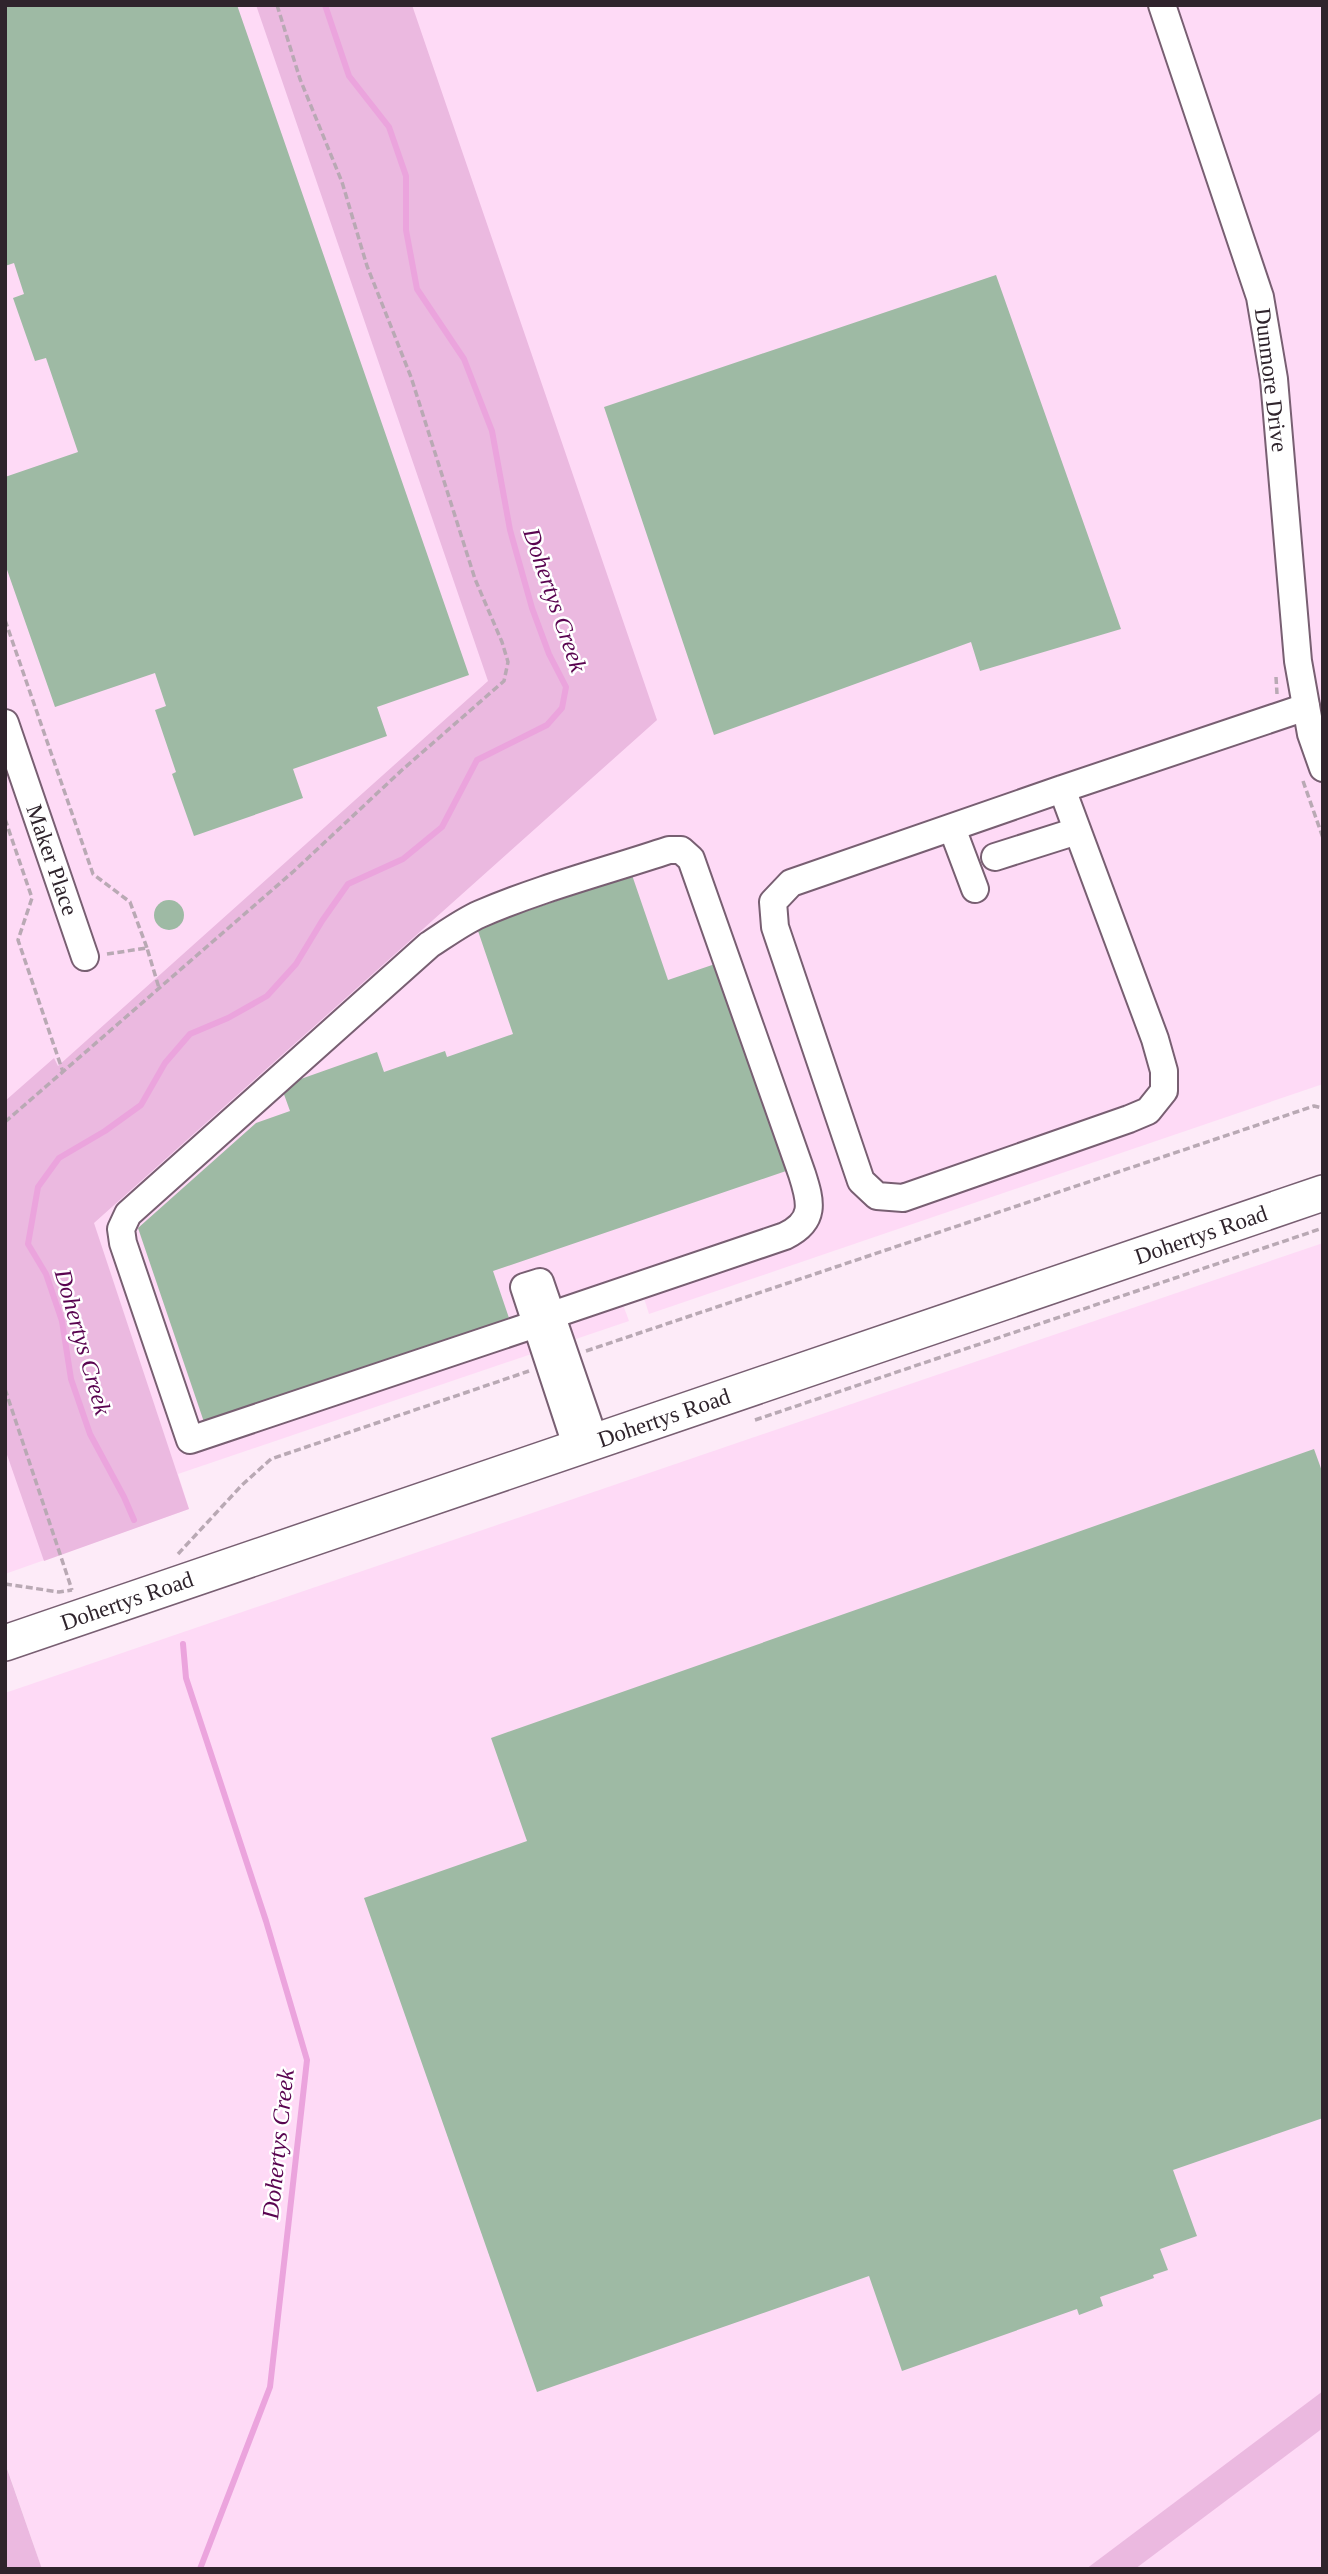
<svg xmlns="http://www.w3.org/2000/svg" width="1328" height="2574" font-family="'Times New Roman',serif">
<rect width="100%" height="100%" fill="#fdebf8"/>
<g fill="#fedaf6">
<path d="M5,5H1323V1084L649,1314L643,1295L622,1302L629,1321L178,1474L189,1509L5,1574Z"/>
<path d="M1323,1243V2569H42L5,2462V1693Z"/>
</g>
<g fill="#ebb9e0">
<path d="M256,5H412L657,720L94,1223L189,1509L44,1561L5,1449V1101L54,1058L58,1066L488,681Z"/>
<path d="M1323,2391V2428L1135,2569H1086Z"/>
<path d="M5,2463L42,2569H5Z"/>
</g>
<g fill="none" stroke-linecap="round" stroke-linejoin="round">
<g stroke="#eba4dd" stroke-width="6">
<path d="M134,1520L124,1497L90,1434L71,1379L62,1321L46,1274L28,1244L38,1187L59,1158L105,1131L141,1105L165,1063L190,1034L228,1018L267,996L296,964L322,921L348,884L403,859L442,827L477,760L547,725L562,708L566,687L549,654L532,608L510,530L492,431L464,359L417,289L406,230V176L389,127L349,76L325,5"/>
<path d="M183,1644L186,1678L266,1921L307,2060L270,2387L200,2569"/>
</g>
</g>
<g fill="#9ebaa4">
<path d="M5,5H237L469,675L377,707L387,736L293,769L303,798L194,836L172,774L176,772L155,710L166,706L155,673L55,707L5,564V477L78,452L46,358L35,361L13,298L24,294L14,263L5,266Z"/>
<path d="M996,275L1121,629L980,671L971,642L714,735L604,407Z"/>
<path d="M632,875L668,980L718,963L789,1170L493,1271L509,1318L471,1331L472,1334L205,1425L138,1228L256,1123L290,1111L281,1086L377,1052L384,1072L445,1051L447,1057L513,1034L477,928Z"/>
<circle cx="169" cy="915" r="15"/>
<path d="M1314,1449L1323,1474V2118L1173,2170L1197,2236L1160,2249L1168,2270L1153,2275L1154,2278L1100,2297L1103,2306L1079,2315L1077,2309L902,2371L869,2276L537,2392L364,1898L527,1841L491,1738Z"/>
</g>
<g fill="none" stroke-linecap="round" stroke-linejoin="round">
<defs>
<g id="minor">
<path d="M1162,5L1260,297L1274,379L1298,661L1311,734L1323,768"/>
<path d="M5,723L85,957"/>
<path d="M1062,789L791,883L773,902L775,927L861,1181L877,1196L903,1198L1129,1119L1148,1111L1164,1091V1071L1155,1039L1062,789L1306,707"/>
<path d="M952,828L975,889"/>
<path d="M995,857L1077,831"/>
<path d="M536,1324L190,1440L123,1243L121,1229L128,1214L429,945C446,934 462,922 480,914C540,888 606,871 669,850H681L691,859L802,1174C811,1202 816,1221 785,1236L552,1315"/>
<path d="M577,1448L524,1287L540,1282L595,1442"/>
</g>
<path id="major" d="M5,1643L1323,1193"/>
</defs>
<use href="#minor" stroke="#785f72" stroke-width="30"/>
<use href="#major" stroke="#785f72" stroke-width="38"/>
<g stroke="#b9a9b4" stroke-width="3.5" stroke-dasharray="7 3.5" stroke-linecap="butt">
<path d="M5,620L93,874L130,902L147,948"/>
<path d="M1276,677L1277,694"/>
<path d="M1303,781L1323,838"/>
<path d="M5,819L32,898L18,940L63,1072"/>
<path d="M107,954L147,948L159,988"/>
<path d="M5,1122L294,871L402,770L504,681L508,662L502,642L475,579L411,377L367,266L342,182L300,79L277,5"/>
<path d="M586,1351L1314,1106L1323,1108"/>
<path d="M5,1389L72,1590"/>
<path d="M755,1420L1323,1228"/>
<path d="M178,1554L242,1485L271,1459L529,1371"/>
<path d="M5,1584L59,1592L72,1590"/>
</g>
<use href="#minor" stroke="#fff" stroke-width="26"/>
<use href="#major" stroke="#fff" stroke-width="35"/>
</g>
<g text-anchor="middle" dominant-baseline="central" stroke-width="5" stroke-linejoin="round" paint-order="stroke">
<g font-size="23" fill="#2f242c" stroke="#fff">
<text transform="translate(1271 380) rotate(83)">Dunmore Drive</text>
<text transform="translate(52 860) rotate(71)">Maker Place</text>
<text transform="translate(1201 1235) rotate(-19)">Dohertys Road</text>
<text transform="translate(664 1418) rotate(-19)">Dohertys Road</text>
<text transform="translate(127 1601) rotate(-19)">Dohertys Road</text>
</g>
<g font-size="24" font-style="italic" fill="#590450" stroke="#fff">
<text transform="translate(555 600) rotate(71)">Dohertys Creek</text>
<text transform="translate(83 1342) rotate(74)">Dohertys Creek</text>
<text transform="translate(278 2144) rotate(-84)">Dohertys Creek</text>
</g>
</g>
<rect width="1328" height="2574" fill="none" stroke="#2f242c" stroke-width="14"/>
</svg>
